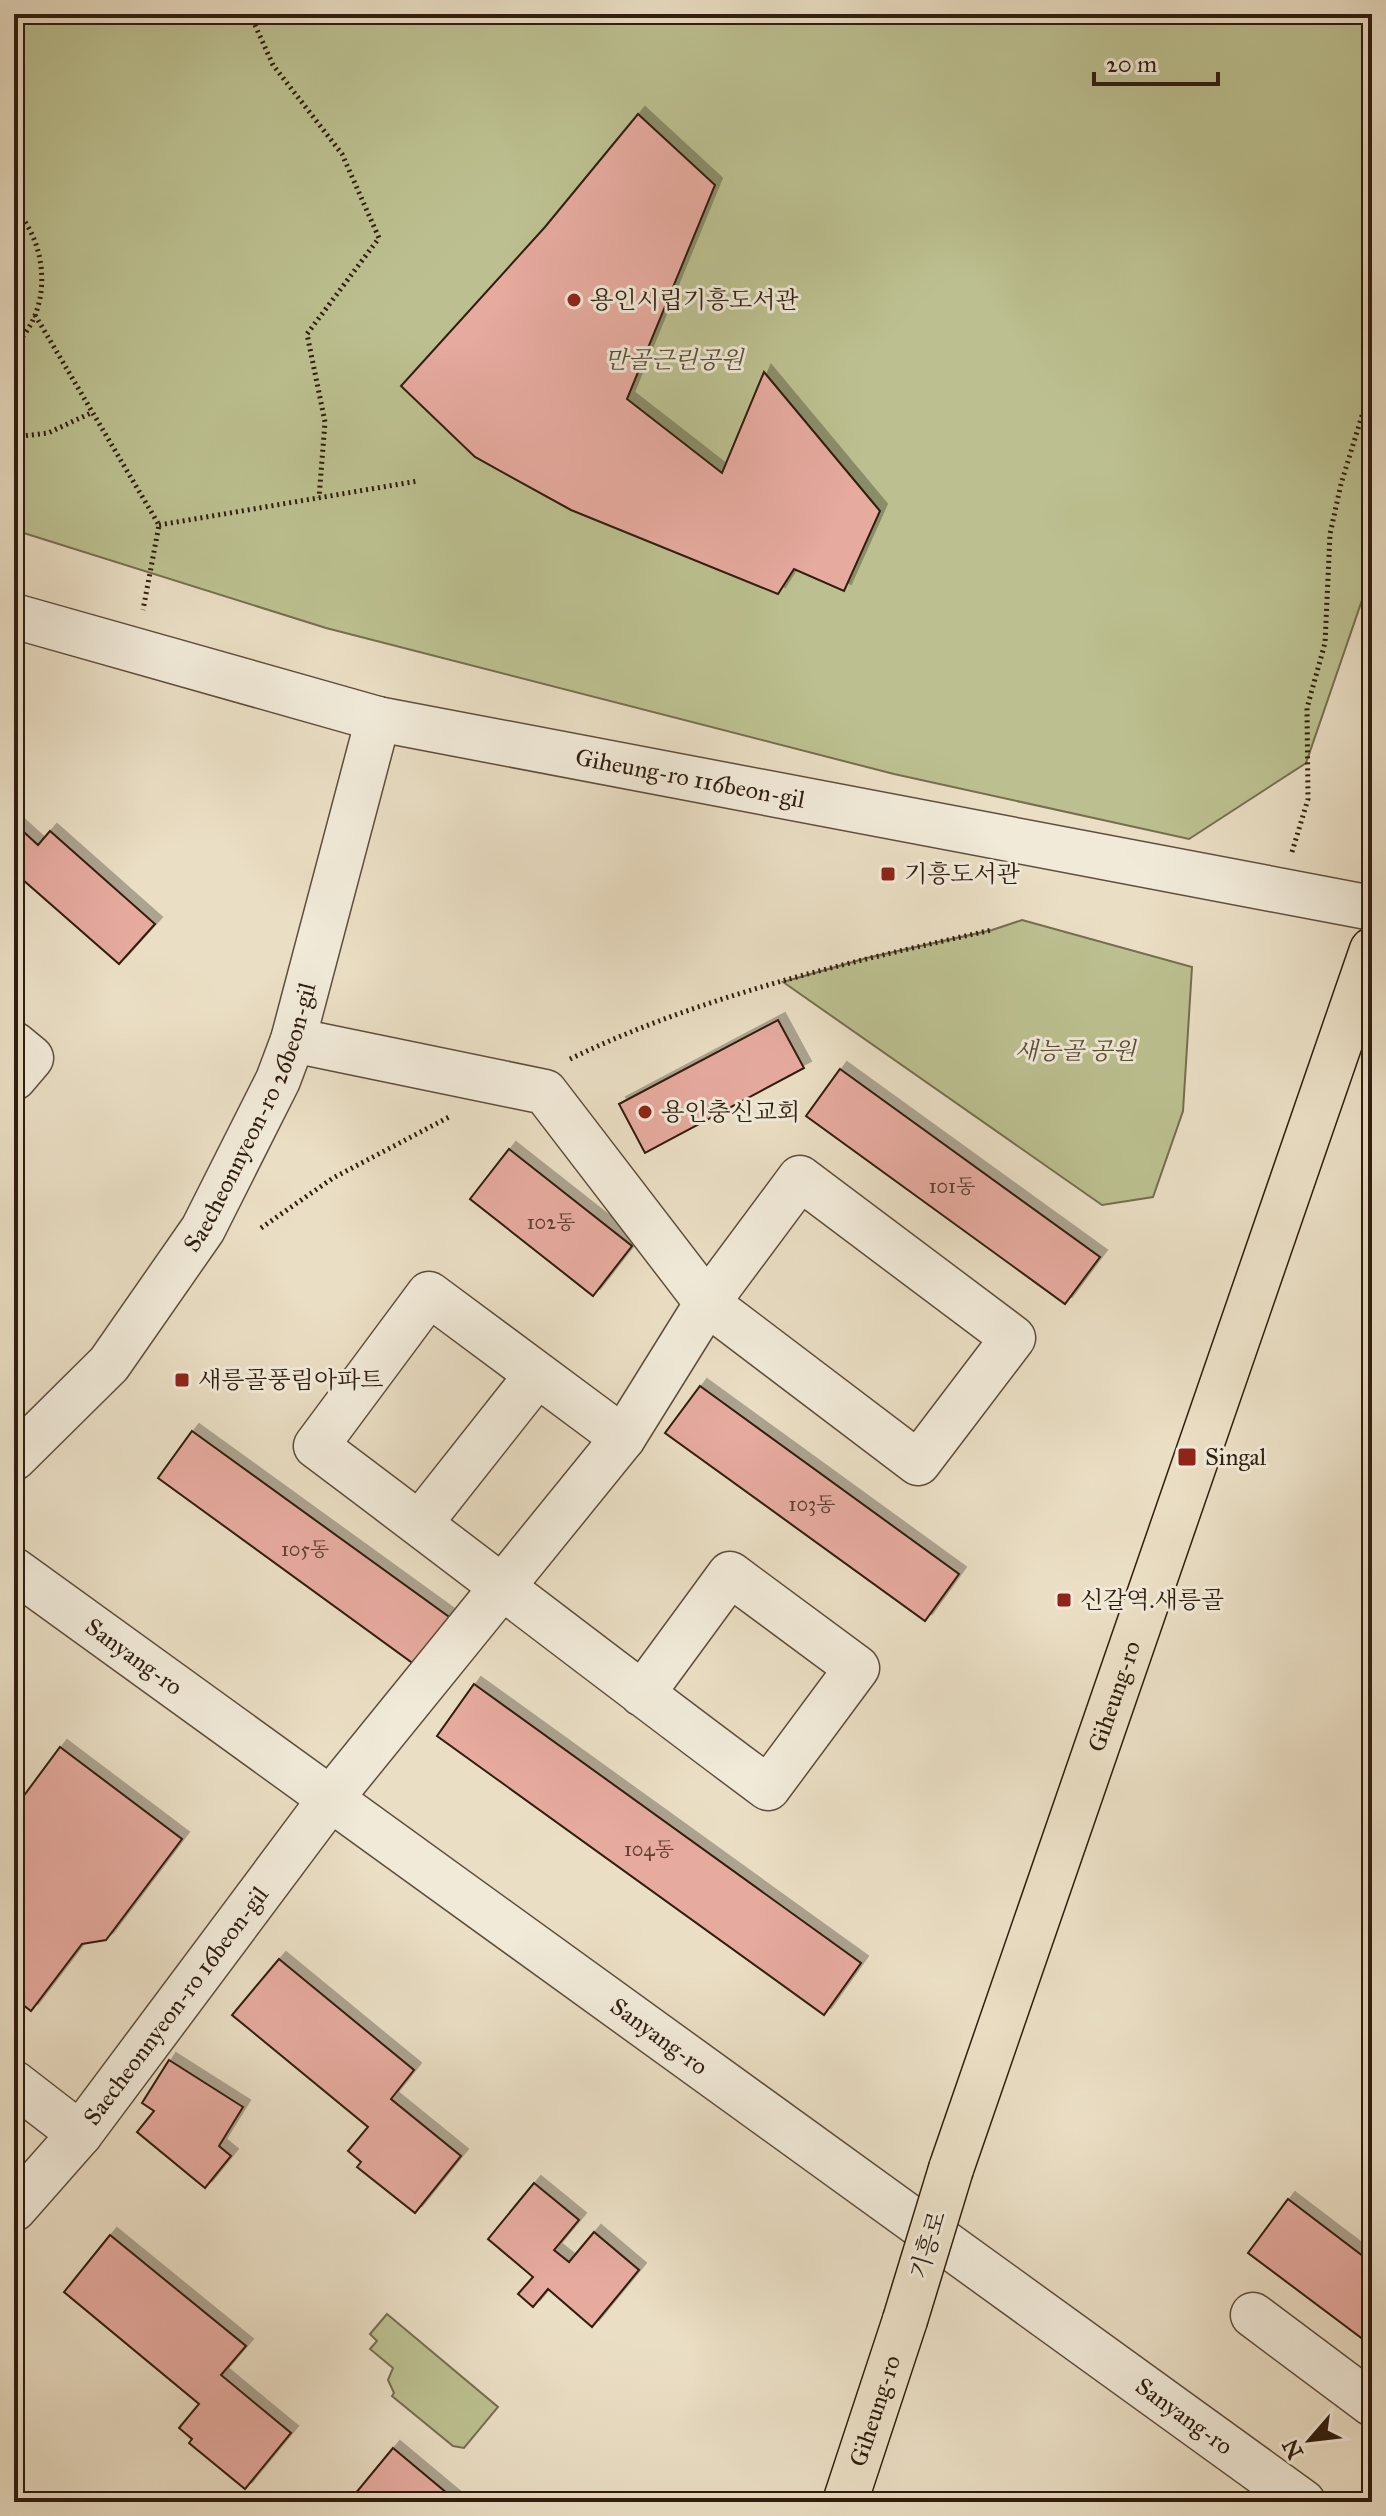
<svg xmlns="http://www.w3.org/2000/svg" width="1386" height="2516" font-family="'IM FELL Great Primer','Noto Serif KR',serif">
<defs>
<filter id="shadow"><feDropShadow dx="7" dy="-7" stdDeviation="0" flood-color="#0004"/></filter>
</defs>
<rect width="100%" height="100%" fill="#eadec4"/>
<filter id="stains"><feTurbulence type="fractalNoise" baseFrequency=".0025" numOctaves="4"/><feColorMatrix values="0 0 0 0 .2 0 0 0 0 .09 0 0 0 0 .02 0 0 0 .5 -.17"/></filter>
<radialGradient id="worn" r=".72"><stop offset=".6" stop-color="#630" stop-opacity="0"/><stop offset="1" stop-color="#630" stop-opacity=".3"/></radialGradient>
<g fill="#bcc090" stroke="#766e4f" stroke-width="2">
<path d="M14,14H1372V571L1306,763L1189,839L894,774L326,628L14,530Z"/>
<path d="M1022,920L1192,967L1183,1111L1153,1197L1102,1205L783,982L867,958L992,930Z"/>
<path d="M387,2314L498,2407L464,2448L453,2446L392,2396L394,2393L388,2380L393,2368L370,2349L377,2341L370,2334Z"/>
</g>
<g fill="#e6aa9f" stroke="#301d0e" stroke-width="2" filter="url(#shadow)">
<path d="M638,114L715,185L627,399L722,473L764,372L880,511L844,591L794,569L778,594L571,510L475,457L401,386L545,227Z"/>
<path d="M14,823L38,845L50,831L155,924L119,964L14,872Z"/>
<path d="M778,1020L804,1068L645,1153L619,1104Z"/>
<path d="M840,1069L1100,1257L1065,1304L806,1116Z"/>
<path d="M509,1149L632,1246L593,1296L470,1199Z"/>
<path d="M700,1386L959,1574L925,1621L665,1433Z"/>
<path d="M192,1431L452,1619L418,1667L158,1478Z"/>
<path d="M474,1684L861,1963L824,2015L437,1736Z"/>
<path d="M60,1747L182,1839L106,1940L82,1944L31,2011L14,1998V1809Z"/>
<path d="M279,1959L414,2070L391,2099L461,2156L415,2213L357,2167L361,2162L348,2151L368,2127L232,2015Z"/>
<path d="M169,2060L243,2107L219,2146L231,2156L205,2188L137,2132L154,2111L142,2103Z"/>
<path d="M534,2183L579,2220L554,2250L569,2262L594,2232L639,2270L592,2327L548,2289L533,2307L518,2294L533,2277L488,2239Z"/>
<path d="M1288,2199L1372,2263V2346L1248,2253Z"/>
<path d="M110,2235L246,2346L221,2375L291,2433L245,2489L189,2443L192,2439L179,2428L199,2404L64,2292Z"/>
<path d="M393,2448L454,2499L452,2502L350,2500Z"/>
</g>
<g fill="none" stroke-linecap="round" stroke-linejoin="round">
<defs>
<g id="minor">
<path id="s1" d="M14,616L378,719L1372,908"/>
<path d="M14,1044L31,1058L14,1078"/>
<path d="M800,1178L1013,1338L918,1463L707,1303Z"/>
<path d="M623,1438L429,1294L316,1446C467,1559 616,1675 768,1788L857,1668L730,1574L642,1694"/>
<path id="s2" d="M14,1458L109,1364L203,1229L278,1080L293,1040L378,719"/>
<path d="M420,1523L537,1375"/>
<path id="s3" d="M14,1570L1303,2502"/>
<path d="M14,2083L80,2134"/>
<path id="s4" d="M14,2209L80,2134L331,1798L623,1438L707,1303L545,1092L293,1040"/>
<path d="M1253,2315L1372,2404"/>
</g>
<g id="major">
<path id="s5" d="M951,2169L1372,950"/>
<path id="s6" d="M845,2502L905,2320"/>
</g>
</defs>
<use href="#minor" stroke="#5e4d3c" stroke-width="47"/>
<use href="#major" stroke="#301d0e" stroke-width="47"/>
<g stroke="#301d0e" stroke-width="5" stroke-dasharray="2 4" stroke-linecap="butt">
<path d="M250,14L273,65L342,154L379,238L307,334L325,422L319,498"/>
<path d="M14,208C49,244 53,310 14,346"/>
<path d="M35,315L159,525L143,610"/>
<path d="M14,437L48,433L93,412"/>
<path d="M159,525L418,481"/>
<path d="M1292,852L1308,799L1307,708L1325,643L1330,534L1341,484L1372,383"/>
<path d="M570,1059C702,995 849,962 992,930"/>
<path d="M261,1228L333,1178L449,1117"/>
</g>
<use href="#minor" stroke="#f1ead9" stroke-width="44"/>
<use href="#major" stroke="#eadec4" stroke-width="44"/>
<defs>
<path id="major-bridge" d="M905,2320L951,2169"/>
</defs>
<use href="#major-bridge" stroke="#301d0e" stroke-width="47" stroke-linecap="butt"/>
<use href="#major-bridge" stroke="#eadec4" stroke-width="44"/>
</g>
<g fill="#8f2418" stroke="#f1ead9" stroke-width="3">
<circle cx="574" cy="300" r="8"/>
<rect x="880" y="866" width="16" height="16" rx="4"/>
<circle cx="645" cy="1112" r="8"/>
<rect x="174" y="1372" width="16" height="16" rx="4"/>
<rect x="1177" y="1447" width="20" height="20" rx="4"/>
<rect x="1056" y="1592" width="16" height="16" rx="4"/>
</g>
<g text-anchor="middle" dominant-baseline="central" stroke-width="6" stroke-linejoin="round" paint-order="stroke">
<g font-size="20" fill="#5e4032">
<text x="952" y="1186">101동</text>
<text x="551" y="1222">102동</text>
<text x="812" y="1504">103동</text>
<text x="305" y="1549">105동</text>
<text x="649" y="1849">104동</text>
</g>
<g font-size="24" fill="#301d0e" stroke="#f1ead9" text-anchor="start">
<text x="590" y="300">용인시립기흥도서관</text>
<text x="904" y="874">기흥도서관</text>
<text x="661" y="1112">용인충신교회</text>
<text x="198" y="1380">새릉골풍림아파트</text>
<text x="1205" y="1457">Singal</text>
<text x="1080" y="1600">신갈역.새릉골</text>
</g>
<g font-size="24" font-style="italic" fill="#5a4e35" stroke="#f1ead9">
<text x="674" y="360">만골근린공원</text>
<text x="1075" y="1051">새능골 공원</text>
</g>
<g font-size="24" fill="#301d0e" stroke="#f1ead9">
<text stroke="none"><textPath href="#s1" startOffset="696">Giheung-ro 116beon-gil</textPath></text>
<text stroke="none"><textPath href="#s2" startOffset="420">Saecheonnyeon-ro 26beon-gil</textPath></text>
<text stroke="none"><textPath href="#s3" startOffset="148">Sanyang-ro</textPath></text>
<text stroke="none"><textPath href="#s5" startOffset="500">Giheung-ro</textPath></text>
<text stroke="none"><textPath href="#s4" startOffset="260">Saecheonnyeon-ro 16beon-gil</textPath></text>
<text stroke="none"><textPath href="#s3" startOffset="796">Sanyang-ro</textPath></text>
<text transform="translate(928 2245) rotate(-73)">기흥로</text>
<text stroke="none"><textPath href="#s6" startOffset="96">Giheung-ro</textPath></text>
<text stroke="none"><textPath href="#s3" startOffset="1444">Sanyang-ro</textPath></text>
</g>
</g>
<rect width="1386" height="2516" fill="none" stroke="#eadec4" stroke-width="48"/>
<rect x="16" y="16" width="1354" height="2484" fill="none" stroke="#301d0e" stroke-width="4"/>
<rect x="24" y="24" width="1338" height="2468" fill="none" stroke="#301d0e" stroke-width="2"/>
<g transform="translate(1310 2440) rotate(242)" stroke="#f1ead9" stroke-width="6" paint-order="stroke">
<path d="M0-6L14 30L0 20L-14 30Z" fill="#301d0e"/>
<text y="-12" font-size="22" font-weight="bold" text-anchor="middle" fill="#301d0e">N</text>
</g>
<path d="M1094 72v12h124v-12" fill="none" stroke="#301d0e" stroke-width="4"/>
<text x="1106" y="72" font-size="24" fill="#301d0e" stroke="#f1ead9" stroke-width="6" paint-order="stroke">20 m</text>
<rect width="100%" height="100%" filter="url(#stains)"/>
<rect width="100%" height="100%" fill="url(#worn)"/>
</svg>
